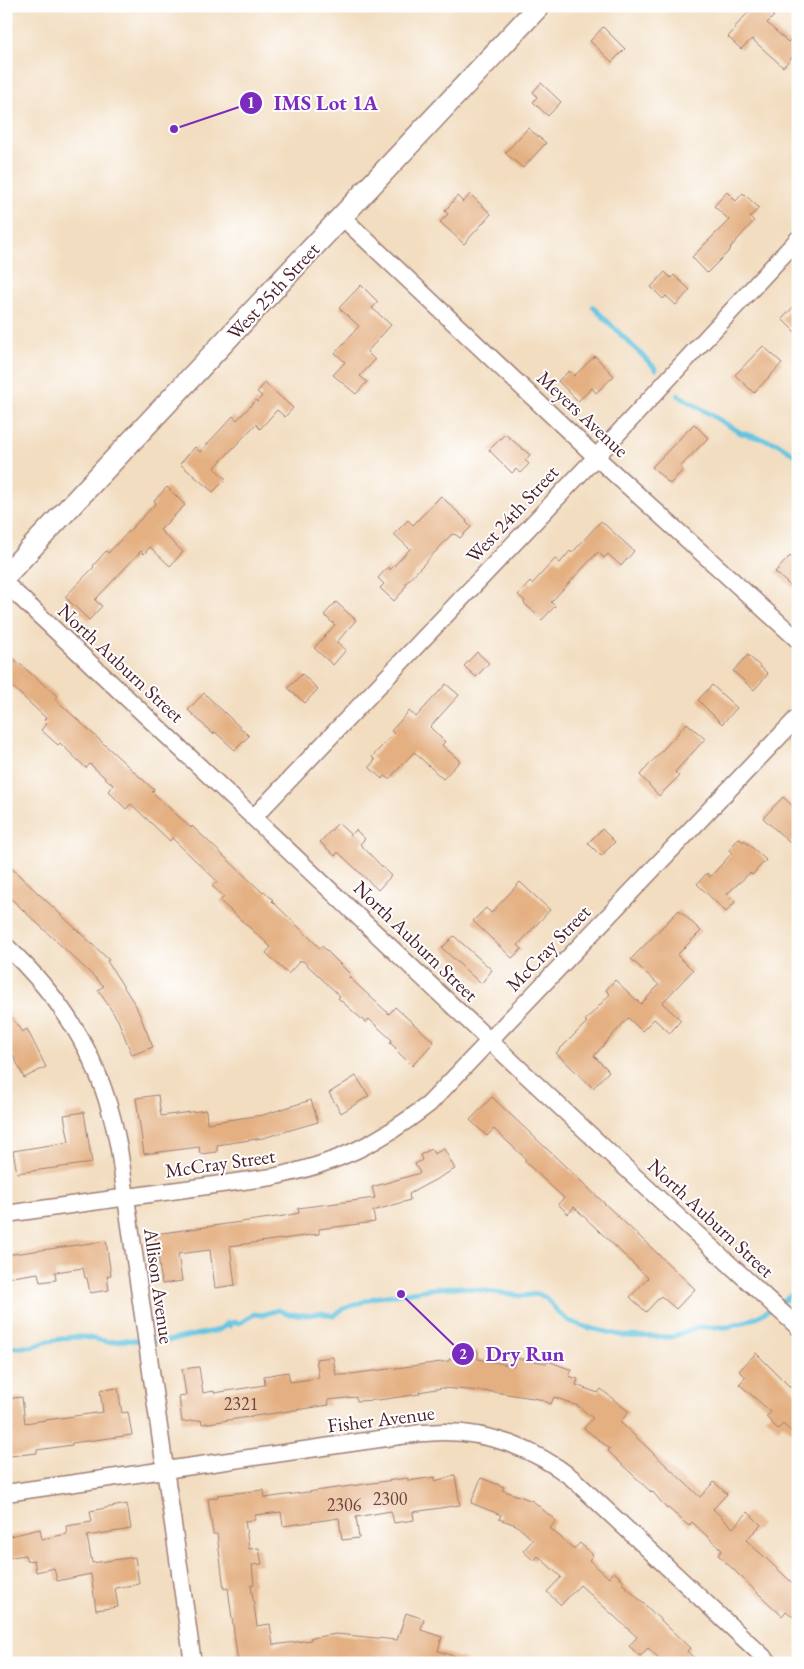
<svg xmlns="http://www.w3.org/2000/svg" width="804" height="1669" font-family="'EB Garamond',serif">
<rect width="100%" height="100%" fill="#fff"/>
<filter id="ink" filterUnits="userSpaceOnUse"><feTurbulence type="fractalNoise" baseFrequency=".02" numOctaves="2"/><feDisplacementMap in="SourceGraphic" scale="10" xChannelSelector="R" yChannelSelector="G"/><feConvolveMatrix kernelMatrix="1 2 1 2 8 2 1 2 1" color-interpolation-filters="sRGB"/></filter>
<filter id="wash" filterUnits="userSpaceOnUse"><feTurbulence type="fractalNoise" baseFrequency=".0096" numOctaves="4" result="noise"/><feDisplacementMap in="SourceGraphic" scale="20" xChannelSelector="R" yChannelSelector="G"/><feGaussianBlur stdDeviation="1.12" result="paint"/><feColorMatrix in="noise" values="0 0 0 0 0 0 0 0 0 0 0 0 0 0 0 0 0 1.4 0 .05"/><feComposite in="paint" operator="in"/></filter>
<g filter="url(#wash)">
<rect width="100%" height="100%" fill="#f2ddc0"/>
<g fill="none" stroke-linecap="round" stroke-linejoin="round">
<g stroke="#61c3df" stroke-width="5">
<path d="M593,307L656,369"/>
<path d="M678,395L741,433L777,443L798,457"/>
<path d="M6,1347H31L49,1341L72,1337H84L109,1342L127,1340L161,1342L219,1330L227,1323L230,1326L233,1322L240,1323L254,1314L262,1315L278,1310L289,1314L308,1315L321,1313L333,1316L343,1309L373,1298L437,1288L459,1287L522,1296L538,1294L546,1298L559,1313L569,1321L586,1327L624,1336L672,1337L698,1327H727L743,1323L759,1316L798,1291"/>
</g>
</g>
<g id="blocks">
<g fill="#e4b082">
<path d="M754,6H780L772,15L774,16L767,23L788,42L790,40L798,48V51L783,67L752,39L741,49L728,37L735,29L734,28Z"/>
<path d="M603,27L625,49L612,62L590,41Z"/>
<path d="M541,83L561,102L548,116L533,102L537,97L533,92Z"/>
<path d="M528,128L546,143L523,168L505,153Z"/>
<path d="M727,192L736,201L743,193L759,208L750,217L754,221L730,248L731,249L707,273L692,257L729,220L714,206Z"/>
<path d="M470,194L491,214L464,244L440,222L448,214L445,211L457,196L463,202Z"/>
<path d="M665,272L671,278L674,275L690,290L676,305L666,296L663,299L651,287Z"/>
<path d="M361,285L378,302L372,308L391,325L367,352L375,360L360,376L367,382L356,394L333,375L345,362L335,353L359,326L339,308Z"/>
<path d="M798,302V335L782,319Z"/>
<path d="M763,346L782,363L754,393L735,375Z"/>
<path d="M595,356L614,376L596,393L592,388L578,401L558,381L569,371L574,376Z"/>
<path d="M265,383L293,408L285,417L277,410L260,429L256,424L216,466L215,469L226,479L213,492L180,464L195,447L200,452L233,416L237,420L256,400L257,402L262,396L257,392Z"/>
<path d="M694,424L708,438L680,467L683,470L670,484L652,467Z"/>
<path d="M505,434L530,455L525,460L529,464L520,473L516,469L512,473L489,450Z"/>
<path d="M167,487L185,505L160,530L183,552L170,566L150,547L144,554L141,551L95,600L102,606L89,620L65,597L94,567L93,566L106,551L108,553L156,503L154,501Z"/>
<path d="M441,496L467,521L466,522L471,527L460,538L455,534L454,535L452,534L405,584L407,585L403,589L404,590L394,601L380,588L384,584L378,578L388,567L390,570L410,549L394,534L408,520L413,525Z"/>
<path d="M601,521L634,551L621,566L608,554L604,558L598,552L551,602L555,606L542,620L524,603L525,601L518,595L530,582L532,584L555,559L560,563L570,551L572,553Z"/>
<path d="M790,556L798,563V593L775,572Z"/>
<path d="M336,602L356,620L337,642L346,650L333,665L314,648L335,625L324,615Z"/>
<path d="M6,652L57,696L55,699L154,790L152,792L191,828L192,826L262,892L264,891L273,900L272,901L320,948L322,946L351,975L349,977L389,1014L395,1007L434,1042L412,1066L395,1049L396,1048L390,1043L392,1040L369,1019L366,1023L338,998L340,996L303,961H300L288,974L266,953L271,947L220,901L224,897L212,886L217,881L172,838L170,841L131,804L126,809L108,791L113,785L90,764L86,768L60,743L58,745L41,730L47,723L44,720L46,718L6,681Z"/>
<path d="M477,652L489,663L476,677L464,666Z"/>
<path d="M748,655L768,674L754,690L733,671Z"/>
<path d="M302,674L318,689L305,703L288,688Z"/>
<path d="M446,684L459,695L430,727L445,742L442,745L460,761L443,779L414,752L389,779L385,776L382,779L369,767L375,760L372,757L394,733L391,731L409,711L416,717Z"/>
<path d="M712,685L737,708L722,724L698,700Z"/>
<path d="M204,693L249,736L235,750L215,732L213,734L188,710Z"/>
<path d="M687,723L705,739L675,772L679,776L659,796L640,775Z"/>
<path d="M783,797L798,811V835L790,843L763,818Z"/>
<path d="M338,823L351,835L356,830L365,839L360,844L391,876L378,890L338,852L335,856L320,842Z"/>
<path d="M602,829L615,842L601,856L588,843Z"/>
<path d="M739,838L743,842L744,840L766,860L752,875L750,873L727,894L735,902L726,912L697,884L707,873L710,877L732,853L729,850Z"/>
<path d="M6,863L109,960L107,961L136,1006L153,1047L132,1055L118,1020L98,990L104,986L6,894Z"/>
<path d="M520,882L550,910L518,945L522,949L512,958L473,921L486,908L491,913Z"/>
<path d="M679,910L701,931L677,955L693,970L662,1003L681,1020L670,1033L654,1019L642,1031L628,1018L594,1056L609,1071L593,1088L556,1053L587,1022L585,1021L610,994L606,990L615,980L641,1004L659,985L631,959Z"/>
<path d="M454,936L492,970L481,984L442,948Z"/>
<path d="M6,1010L22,1032L27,1029L46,1067L24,1078L6,1040Z"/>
<path d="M356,1076L369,1096L341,1113L329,1093Z"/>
<path d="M158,1095L161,1116L206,1110L207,1123L263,1115L311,1100L318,1122L263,1138L217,1145V1152L200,1154L199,1147L144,1154L136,1098Z"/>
<path d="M492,1097L695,1289L676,1309L661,1296L646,1312L630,1297L648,1278L574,1207L568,1214L558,1204L564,1198L524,1161L526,1159L494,1129L487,1136L470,1120Z"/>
<path d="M84,1112L92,1163L17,1173L13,1151L69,1142L64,1115Z"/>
<path d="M431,1149L434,1154L444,1149L455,1169L409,1194L410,1200L373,1211L375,1222L319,1229V1234L230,1246L235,1285L215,1288L210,1250L178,1254L182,1281L162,1284L155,1234L284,1216L299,1213L298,1208L375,1198L372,1187L420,1173L415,1164L422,1160L420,1155Z"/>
<path d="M106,1241L111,1275L107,1276L109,1290L90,1293L87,1278H85L83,1268L55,1272L56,1280L40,1282L38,1273L6,1278V1255Z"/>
<path d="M461,1349L478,1351V1359L514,1366L515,1358L547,1363L548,1361L572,1370L569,1376L578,1379L576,1385L598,1393L601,1389L629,1412L620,1422L700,1497L714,1482L727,1494L713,1509L733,1528L748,1512L761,1525L746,1540L798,1588V1621L786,1611L782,1616L718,1555L722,1550L692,1522L689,1526L668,1508L667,1509L653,1492L652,1493L608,1451L610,1449L584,1428L593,1418L578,1406L554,1397L551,1404L539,1399L495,1392L442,1388L419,1392L420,1394L378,1400L357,1401L356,1397L328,1400L329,1405L202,1424L201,1420L182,1422L179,1396L186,1395L182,1369L199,1367L203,1393L214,1391V1393L265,1385L264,1376L288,1372L290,1382L319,1378L316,1359L333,1357L336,1375H343L449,1361V1359L459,1360Z"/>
<path d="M756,1353L798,1395V1438L783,1424L778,1429L766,1417L771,1412L739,1384L746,1377L739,1371Z"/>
<path d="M118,1388L122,1413L128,1412L132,1435L72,1443V1445L37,1450V1453L10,1456L6,1426V1399L22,1397L25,1423L103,1412L100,1390Z"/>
<path d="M455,1475L460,1505L413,1512L414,1520L394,1523L391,1511L356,1517L359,1538L342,1540L339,1518L283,1526L281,1512L255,1515V1520L245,1521L249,1549L259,1548L262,1564L252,1565L254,1584L251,1585L257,1626L270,1624L273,1645L311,1640L310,1638L336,1634L397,1640L406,1613L424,1619L421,1630L442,1637L438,1651L466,1660V1663H357V1659L324,1663V1660L314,1662L313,1657L283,1660V1663H238L228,1588L224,1589L217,1534H213L208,1499L218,1497L217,1495L264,1490L265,1498L408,1478V1481L435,1477V1481Z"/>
<path d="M481,1478L504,1487L502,1490L533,1501L556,1521L550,1528L574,1549L580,1543L593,1555L589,1560L609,1578L614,1572L624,1581L622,1583L690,1648L687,1651L699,1663H664L648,1648L640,1656L629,1646L637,1637L580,1585L561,1605L547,1592L561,1577L538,1556L534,1561L523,1551L533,1540L516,1525L499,1519L501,1515L471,1503Z"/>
<path d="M127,1504L131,1529L87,1536L92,1563L135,1557L139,1584L115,1588L118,1607L96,1610L91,1574L57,1581L54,1568L36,1572L34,1560L27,1561L25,1555L6,1558V1537L40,1529L42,1539L67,1534L66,1526L92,1522L90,1511Z"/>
</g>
</g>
</g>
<g filter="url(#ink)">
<use href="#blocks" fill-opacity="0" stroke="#9e7e76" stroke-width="1"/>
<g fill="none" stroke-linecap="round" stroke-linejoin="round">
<defs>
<g id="minor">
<path d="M342,217L596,457L798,640"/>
<path d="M6,584C270,832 531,1083 798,1327"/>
<path d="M254,817L596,457L798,239"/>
<path d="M6,946C68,1004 104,1065 119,1149L193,1663"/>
<path d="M6,1214L272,1177C336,1164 378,1144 429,1104L798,717"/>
<path d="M6,1493L421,1433C429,1433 436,1432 444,1432C491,1432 536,1450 572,1478L770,1663"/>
</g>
<path id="major" d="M6,575L539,6"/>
</defs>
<use href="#minor" stroke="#9e7e76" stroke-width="19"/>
<use href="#major" stroke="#9e7e76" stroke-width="24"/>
<use href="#minor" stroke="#fff" stroke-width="16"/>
<use href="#major" stroke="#fff" stroke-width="21"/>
</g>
</g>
<g text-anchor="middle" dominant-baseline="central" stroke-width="4" stroke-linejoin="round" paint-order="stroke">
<g font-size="18" fill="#704341">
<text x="241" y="1403">2321</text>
<text x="390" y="1498">2300</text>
<text x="344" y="1504">2306</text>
</g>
<g font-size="20" fill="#4a1f2b" stroke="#fff">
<text transform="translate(273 291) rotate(-47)">West 25th Street</text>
<text transform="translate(583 414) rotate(43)">Meyers Avenue</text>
<text transform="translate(512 514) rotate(-47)">West 24th Street</text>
<text transform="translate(121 663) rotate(43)">North Auburn Street</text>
<text transform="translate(416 941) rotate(44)">North Auburn Street</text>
<text transform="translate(548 948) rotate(-46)">McCray Street</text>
<text transform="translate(220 1163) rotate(-8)">McCray Street</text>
<text transform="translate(711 1218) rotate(43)">North Auburn Street</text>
<text transform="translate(159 1286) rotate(82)">Allison Avenue</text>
<text transform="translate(381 1419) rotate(-7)">Fisher Avenue</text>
</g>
</g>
<path fill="none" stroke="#7b2cbf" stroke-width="2" d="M174 129L251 103M401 1294L463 1354"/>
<g fill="#7b2cbf" stroke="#fff" stroke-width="2">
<circle cx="174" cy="129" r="5"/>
<circle cx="401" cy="1294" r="5"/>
<circle cx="251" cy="103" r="12"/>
<circle cx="463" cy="1354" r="12"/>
</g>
<g font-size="15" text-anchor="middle" font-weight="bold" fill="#fff">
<text x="251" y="108">1</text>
<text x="463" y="1359">2</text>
</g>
<g font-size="21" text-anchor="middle" font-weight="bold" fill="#7b2cbf" stroke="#fff" stroke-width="4" stroke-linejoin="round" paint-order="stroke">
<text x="326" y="110">IMS Lot 1A</text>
<text x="525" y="1361">Dry Run</text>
</g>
<rect width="804" height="1669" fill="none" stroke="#fff" stroke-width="25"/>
</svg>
